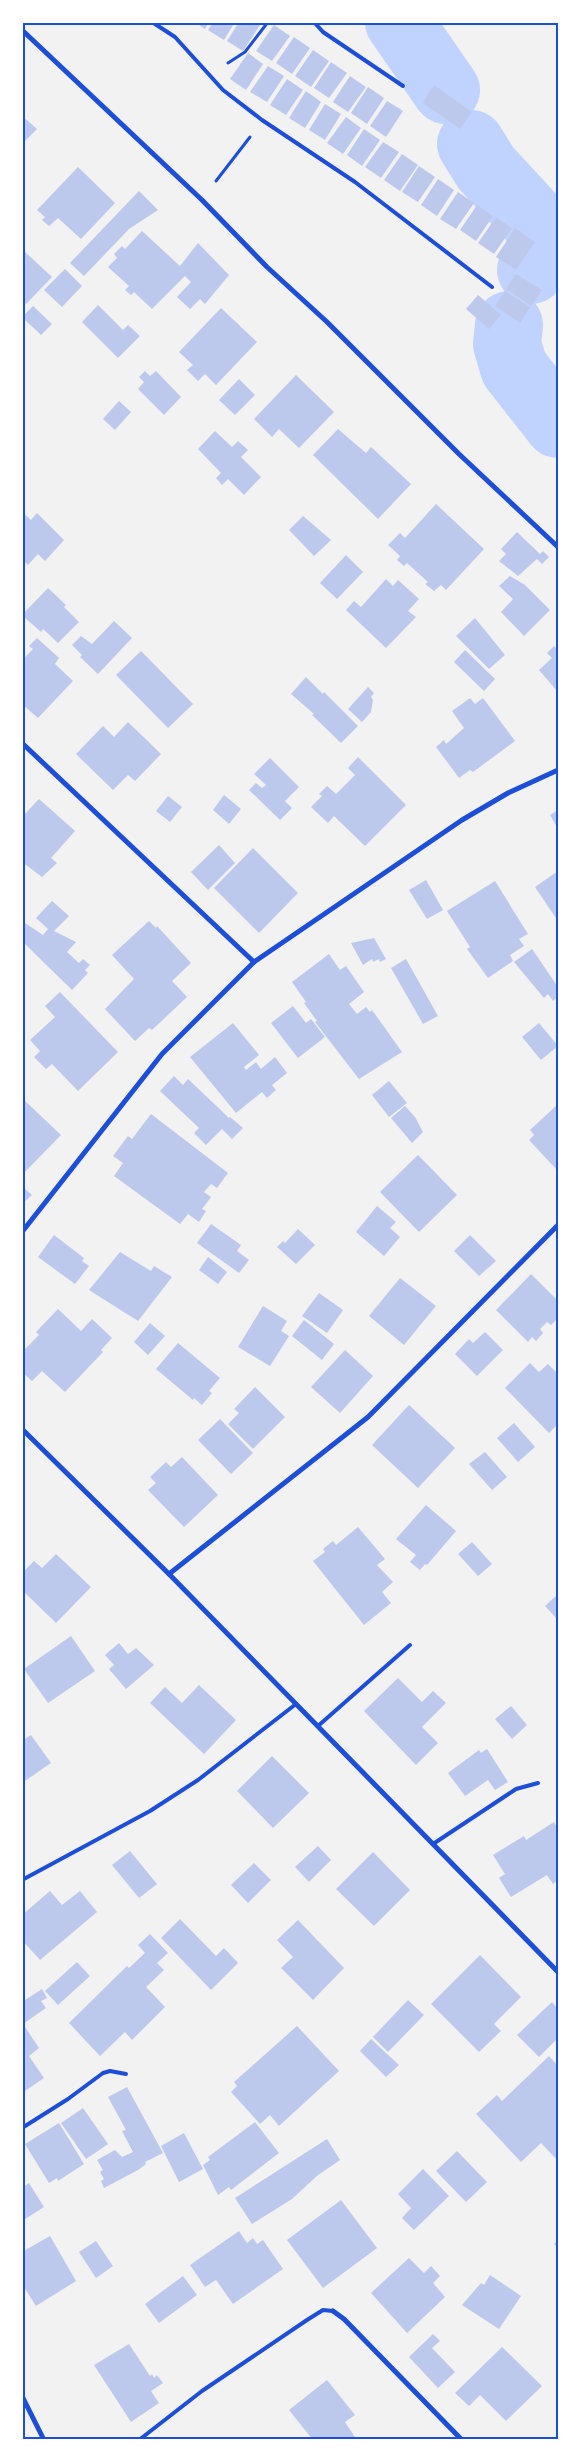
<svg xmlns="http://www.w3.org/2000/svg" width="581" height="2462" font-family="Arial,sans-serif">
<rect width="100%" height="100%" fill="#f2f2f2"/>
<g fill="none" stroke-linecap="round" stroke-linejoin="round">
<path stroke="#bfd3fe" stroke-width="11" d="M534,220L558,202"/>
<g stroke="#bfd3fe" stroke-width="68">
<path d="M399,22L446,90"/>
<path d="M471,144L486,168L534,220L540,233L541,257L531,270"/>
<path d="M509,325L507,344L514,368L558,424"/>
</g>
</g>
<g fill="#bdc9ec">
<path d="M195,22H209L205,29Z"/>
<path d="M213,22H235L224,40L208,30Z"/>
<path d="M239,22H256L260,25L243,51L227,41Z"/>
<path d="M274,25L290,36L272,61L256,51Z"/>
<path d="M294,37L310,48L292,74L276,63Z"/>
<path d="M313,50L329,61L311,87L295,76Z"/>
<path d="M248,53L263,64L246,90L230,79Z"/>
<path d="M331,62L347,73L329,98L314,88Z"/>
<path d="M268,66L284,76L267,102L250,92Z"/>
<path d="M350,76L366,87L348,112L333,102Z"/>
<path d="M287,79L303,90L286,115L270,105Z"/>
<path d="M434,85L472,112L460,129L423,103Z"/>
<path d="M368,87L384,98L367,124L351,113Z"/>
<path d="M306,91L321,102L305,128L289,118Z"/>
<path d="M387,101L403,111L386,137L370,126Z"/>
<path d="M325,104L341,114L325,140L309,130Z"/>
<path d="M22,116L37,129L22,144Z"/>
<path d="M346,117L361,128L343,154L327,143Z"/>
<path d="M364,129L380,140L362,166L347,155Z"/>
<path d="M383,142L399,152L381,178L365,167Z"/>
<path d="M402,154L418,165L400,191L384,180Z"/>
<path d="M419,166L435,177L418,202L402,192Z"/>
<path d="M78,167L115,203L81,239L58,218L49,226L42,220L45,217L37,210Z"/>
<path d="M438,179L454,190L437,216L421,205Z"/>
<path d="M139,191L158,210L129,229L84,276L70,263Z"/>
<path d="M458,192L474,203L456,229L440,219Z"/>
<path d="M477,205L493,216L476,241L460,230Z"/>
<path d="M496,217L512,228L494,254L478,243Z"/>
<path d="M515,228L535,242L516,270L496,257Z"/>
<path d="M142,231L180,266L198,243L229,275L205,304L200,299L190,309L177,297L191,282L185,276L152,309L134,292L131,295L125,290L129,286L108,267L117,258L114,254L122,246L125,249Z"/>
<path d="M24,251L52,277L26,304L22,301Z"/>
<path d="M65,269L82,286L62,307L44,290Z"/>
<path d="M516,274L542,290L531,306L506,289Z"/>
<path d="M505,291L530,307L520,323L495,306Z"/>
<path d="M478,295L501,315L489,329L466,309Z"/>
<path d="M98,305L123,330L128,325L140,336L118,358L82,322Z"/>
<path d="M33,306L52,324L41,335L22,317Z"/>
<path d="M221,308L257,342L216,385L205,374L198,381L187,370L193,365L179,352Z"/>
<path d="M145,371L150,376L156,371L181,397L164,415L138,389L144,382L139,377Z"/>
<path d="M296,375L334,412L299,448L279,429L272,437L254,419Z"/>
<path d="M239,379L255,395L235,415L219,400Z"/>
<path d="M119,401L131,412L115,430L103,419Z"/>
<path d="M338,429L366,453L371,447L411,484L378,519L313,455Z"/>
<path d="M215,431L232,447L238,441L248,450L241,457L261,477L244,495L228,479L222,485L216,478L221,473L198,449Z"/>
<path d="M436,504L484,549L446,590L441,585L434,591L425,584L428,582L407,563L404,566L397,560L400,556L388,545L400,533L405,538Z"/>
<path d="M22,512L31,520L37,513L64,540L45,561L38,554L28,565L22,559Z"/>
<path d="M303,516L331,540L314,556L289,530Z"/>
<path d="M517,532L540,554L543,551L549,557L542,564L537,559L518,576L499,561L506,554L501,549Z"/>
<path d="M346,555L363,572L337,599L320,583Z"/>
<path d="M510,576L525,585L550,610L524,636L501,612L513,599L499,586Z"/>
<path d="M386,579L393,586L398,580L419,599L408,611L416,617L386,648L346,610L354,601L361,607Z"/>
<path d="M48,588L66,605L64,607L79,622L58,643L43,629L41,632L22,615Z"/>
<path d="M475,618L505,655L489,669L456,636Z"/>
<path d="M114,621L132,638L98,674L80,657L82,655L72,645L81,636L92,644Z"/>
<path d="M37,638L59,658L55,664L73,681L38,718L22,704V660L33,649L29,646Z"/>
<path d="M554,646L558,650V692L539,670L552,658L547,653Z"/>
<path d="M465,650L495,679L484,691L454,662Z"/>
<path d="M141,651L193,704L168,728L116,675Z"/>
<path d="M306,677L323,694L324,692L358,726L341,743L312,715L314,714L291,694Z"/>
<path d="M368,687L374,693L371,697L373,700L371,712L362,722L348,709Z"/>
<path d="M470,698L475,704L483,698L515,741L473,772L470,770L459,778L436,747L444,740L446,744L464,728L452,711Z"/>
<path d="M128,722L161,754L135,781L128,775L113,790L76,754L103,726L114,737Z"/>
<path d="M358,757L406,805L365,846L334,816L328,823L311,807L322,796L319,794L327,786L336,794L355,775L348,768Z"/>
<path d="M270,758L299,787L285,801L292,808L280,820L249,790L256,783L262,788L266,785L254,774Z"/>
<path d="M224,795L241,809L229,824L213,810Z"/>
<path d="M168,796L182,807L170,822L156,811Z"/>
<path d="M39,799L75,831L51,858L57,863L42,877L22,862V817Z"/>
<path d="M558,810V829L550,815Z"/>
<path d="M219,845L235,863L208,890L191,872Z"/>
<path d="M253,848L298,893L259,933L214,888Z"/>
<path d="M558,871V921L535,887Z"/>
<path d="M426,880L443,910L427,919L409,890Z"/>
<path d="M495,881L528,934L519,939L524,946L510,955L513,961L488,978L467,949L470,947L447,911Z"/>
<path d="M52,901L69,916L54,931L76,942L67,952L79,963L83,959L90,965L85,970L88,973L72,990L22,941V921L43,935L48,929L36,918Z"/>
<path d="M149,921L156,928L157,926L191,963L172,981L187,997L152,1030L149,1028L135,1041L105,1009L134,979L112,955Z"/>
<path d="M374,938L386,959L380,962L379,959L373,962L372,959L363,965L351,943Z"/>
<path d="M532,949L558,987V997L553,1001L548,994L544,998L514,962Z"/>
<path d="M329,954L340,970L346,966L364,992L349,1004L357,1014L366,1007L370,1012L372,1010L402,1052L359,1079L315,1022L317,1021L304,1003L306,1002L292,982Z"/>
<path d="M406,959L438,1016L423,1024L391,968Z"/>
<path d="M60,992L118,1052L78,1091L52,1064L46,1069L34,1057L40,1051L30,1040L55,1017L45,1006Z"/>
<path d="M293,1006L306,1023L311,1019L325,1037L298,1058L271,1023Z"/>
<path d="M233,1023L259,1055L244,1067L246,1070L256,1062L261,1069L275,1057L287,1073L272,1085L276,1090L267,1098L262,1092L236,1113L190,1057Z"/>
<path d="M539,1023L558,1046L541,1060L522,1037Z"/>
<path d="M174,1076L183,1085L188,1079L229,1118L230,1117L243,1128L232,1139L222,1129L206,1145L194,1133L199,1128L160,1091Z"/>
<path d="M389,1081L407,1103L389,1117L372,1095Z"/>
<path d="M22,1098L61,1135L22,1175Z"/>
<path d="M557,1105L558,1168L557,1170L529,1140L534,1135L530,1130Z"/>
<path d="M405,1106L415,1117L423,1132L412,1143L391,1118Z"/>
<path d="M151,1114L228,1173L217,1188L211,1184L204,1192L211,1197L202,1209L206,1211L199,1222L188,1214L180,1224L114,1176L123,1163L113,1156L128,1136L132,1139Z"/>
<path d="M418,1155L457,1195L419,1232L380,1192Z"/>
<path d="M22,1186L32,1195L22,1204Z"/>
<path d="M377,1206L396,1222L390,1228L400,1237L384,1256L356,1232Z"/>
<path d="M211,1224L241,1245L237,1251L249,1260L239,1273L197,1243Z"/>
<path d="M298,1229L315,1245L296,1264L277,1247L283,1241L285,1243Z"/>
<path d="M54,1235L84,1258L82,1261L89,1266L75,1284L38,1257Z"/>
<path d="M470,1235L496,1261L479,1276L454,1251Z"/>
<path d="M120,1252L151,1271L154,1266L172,1277L138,1321L89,1290Z"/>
<path d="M208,1257L227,1272L218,1284L199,1270Z"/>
<path d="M531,1274L558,1301V1318L551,1325L547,1322L540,1329L543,1333L536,1341L532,1337L528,1342L496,1310Z"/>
<path d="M400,1278L436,1306L404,1345L369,1316Z"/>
<path d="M319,1293L343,1310L327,1333L302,1316Z"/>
<path d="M263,1306L287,1321L281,1331L289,1336L270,1366L238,1347Z"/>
<path d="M58,1309L81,1331L92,1319L112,1338L101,1350L103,1352L65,1392L42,1371L32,1381L22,1372V1352L39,1335L36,1332Z"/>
<path d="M304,1320L334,1344L322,1360L292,1336Z"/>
<path d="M150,1323L165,1336L148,1355L134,1342Z"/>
<path d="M485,1332L503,1350L477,1376L455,1354L469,1339L473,1343Z"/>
<path d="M178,1343L220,1378L209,1391L212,1393L202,1405L194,1398L193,1400L156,1369Z"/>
<path d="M345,1350L373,1376L340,1413L311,1387Z"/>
<path d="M530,1363L539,1372L548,1364L558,1374V1424L549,1433L505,1388Z"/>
<path d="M255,1387L285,1417L253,1449L228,1424L239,1413L234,1409Z"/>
<path d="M409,1405L455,1448L418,1488L372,1445Z"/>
<path d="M220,1419L253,1453L231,1474L198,1440Z"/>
<path d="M514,1423L535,1447L518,1462L497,1438Z"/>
<path d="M485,1452L507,1477L492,1490L469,1464Z"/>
<path d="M182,1457L218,1495L184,1527L148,1490L156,1483L150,1477L166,1462L171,1467Z"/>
<path d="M426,1505L456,1531L427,1565L425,1564L420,1570L410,1562L416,1555L396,1539Z"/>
<path d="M358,1527L385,1559L377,1565L393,1582L382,1592L391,1603L364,1625L313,1561L325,1552L323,1549L333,1541L336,1545Z"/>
<path d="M472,1542L492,1564L478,1576L458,1554Z"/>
<path d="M56,1554L91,1587L56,1623L22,1590V1573L34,1561L42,1568Z"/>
<path d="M558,1594V1620L545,1606Z"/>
<path d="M71,1636L95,1671L48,1703L24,1669Z"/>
<path d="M119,1643L128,1654L136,1648L154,1665L126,1689L109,1669L114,1665L105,1655Z"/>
<path d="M398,1678L422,1702L433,1691L446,1703L422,1727L438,1743L416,1765L364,1711Z"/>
<path d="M199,1685L236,1720L204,1754L150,1703L165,1687L182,1703Z"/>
<path d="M511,1706L527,1725L512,1739L495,1719Z"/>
<path d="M31,1735L51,1763L22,1783V1741Z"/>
<path d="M487,1749L508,1782L495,1790L488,1780L465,1796L448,1773L479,1750L481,1753Z"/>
<path d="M272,1756L309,1793L273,1828L237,1791Z"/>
<path d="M554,1822L558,1830V1880L553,1884L547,1875L511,1897L499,1878L505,1874L493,1855L524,1836L526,1840Z"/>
<path d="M318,1846L331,1860L309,1882L295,1867Z"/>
<path d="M130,1851L157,1884L139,1898L112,1865Z"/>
<path d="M373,1852L410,1890L374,1926L336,1889Z"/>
<path d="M254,1863L271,1880L248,1903L231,1885Z"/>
<path d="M50,1891L62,1905L80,1891L97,1912L40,1960L22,1940V1915Z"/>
<path d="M180,1919L216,1956L224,1948L238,1963L211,1990L161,1938Z"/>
<path d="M298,1920L344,1968L313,2000L281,1968L293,1957L277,1940Z"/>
<path d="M150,1934L168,1953L157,1963L164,1970L146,1987L165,2007L132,2040L125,2032L100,2056L69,2023L127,1966L129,1968L145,1953L138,1945Z"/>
<path d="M480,1955L521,1997L494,2024L501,2031L479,2052L431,2004Z"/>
<path d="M77,1962L90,1976L58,2005L45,1991Z"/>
<path d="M42,1989L47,1998L41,2001L46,2008L23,2024L39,2048L29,2056L44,2078L22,2093V2002Z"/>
<path d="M408,2000L424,2015L388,2052L373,2037Z"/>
<path d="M552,2002L558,2009V2038L539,2057L517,2035Z"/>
<path d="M297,2026L339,2071L279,2126L270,2115L260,2124L231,2092L237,2086L234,2082Z"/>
<path d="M371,2039L399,2065L386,2077L360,2051Z"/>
<path d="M549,2056L558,2066V2161L541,2143L521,2162L476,2114L497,2095L502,2101Z"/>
<path d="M127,2087L163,2153L145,2162L146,2164L138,2170L104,2188L101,2181L104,2179L100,2172L103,2170L97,2160L115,2150L122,2157L133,2152L122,2131L126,2130L108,2097Z"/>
<path d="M83,2108L108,2144L86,2159L61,2123Z"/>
<path d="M255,2122L279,2153L231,2190L229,2187L218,2195L203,2165L210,2160L208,2157Z"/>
<path d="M59,2123L84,2164L58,2181L57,2178L49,2183L25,2144Z"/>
<path d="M184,2133L203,2169L179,2182L161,2146Z"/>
<path d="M327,2139L340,2160L318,2175L292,2199L252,2224L235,2198Z"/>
<path d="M457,2151L487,2182L466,2202L436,2171Z"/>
<path d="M423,2169L449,2196L414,2230L402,2218L411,2208L398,2194Z"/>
<path d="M29,2183L44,2207L22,2221V2188Z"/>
<path d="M341,2200L377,2248L323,2288L287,2240Z"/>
<path d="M239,2231L247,2243L253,2238L257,2244L263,2240L283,2269L233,2304L216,2280L205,2287L190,2265Z"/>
<path d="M50,2236L76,2281L36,2306L22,2284V2252Z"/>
<path d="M558,2239V2249L554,2244Z"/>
<path d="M96,2241L113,2266L96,2278L79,2252Z"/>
<path d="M409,2258L424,2273L431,2266L440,2276L433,2283L445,2297L407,2333L371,2293Z"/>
<path d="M490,2275L521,2296L499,2329L462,2305L481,2283L484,2285Z"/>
<path d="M183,2276L197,2295L159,2323L145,2304Z"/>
<path d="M433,2334L440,2341L432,2348L455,2372L438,2388L409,2357Z"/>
<path d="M129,2344L150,2376L152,2374L154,2378L157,2375L163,2383L151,2391L159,2403L131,2422L94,2365Z"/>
<path d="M502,2347L542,2386L506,2421L480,2395L469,2406L455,2393Z"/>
<path d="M327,2380L355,2415L345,2422L355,2437L352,2440H313L289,2410Z"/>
</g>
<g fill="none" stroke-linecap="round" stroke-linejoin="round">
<g stroke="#1d4ed8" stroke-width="3">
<path d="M228,63L245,52L268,22"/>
<path d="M216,181L250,137"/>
</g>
<g stroke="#1d4ed8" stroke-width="4">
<path d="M152,22L175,37L223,90L262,120L355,182L492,287"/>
<path d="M314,22L323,32L403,86"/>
<path d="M318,1726L410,1645"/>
<path d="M433,1844L516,1789L538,1783"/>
<path d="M22,1880L150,1811L198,1780L296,1704"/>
<path d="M22,2128L68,2099L103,2073L110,2071L126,2074"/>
<path d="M139,2440L202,2391L307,2320L323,2310L333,2311"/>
</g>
<g stroke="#1d4ed8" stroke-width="5">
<path d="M22,30L202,200L267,267L326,321L459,454L558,547"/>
<path d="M22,743L254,962"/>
<path d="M22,1232L162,1054L254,962L462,820L508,793L558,770"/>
<path d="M22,1429L169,1574L558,1972"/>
<path d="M169,1574L368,1417L558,1225"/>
<path d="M333,2311L344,2319L462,2440"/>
<path d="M22,2396L44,2440"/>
<path d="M557,2440L558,2438"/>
</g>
</g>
<rect width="581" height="2462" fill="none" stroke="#ffffff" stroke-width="48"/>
<rect x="24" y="24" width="533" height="2414" fill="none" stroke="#1d4ed8" stroke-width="2"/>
</svg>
